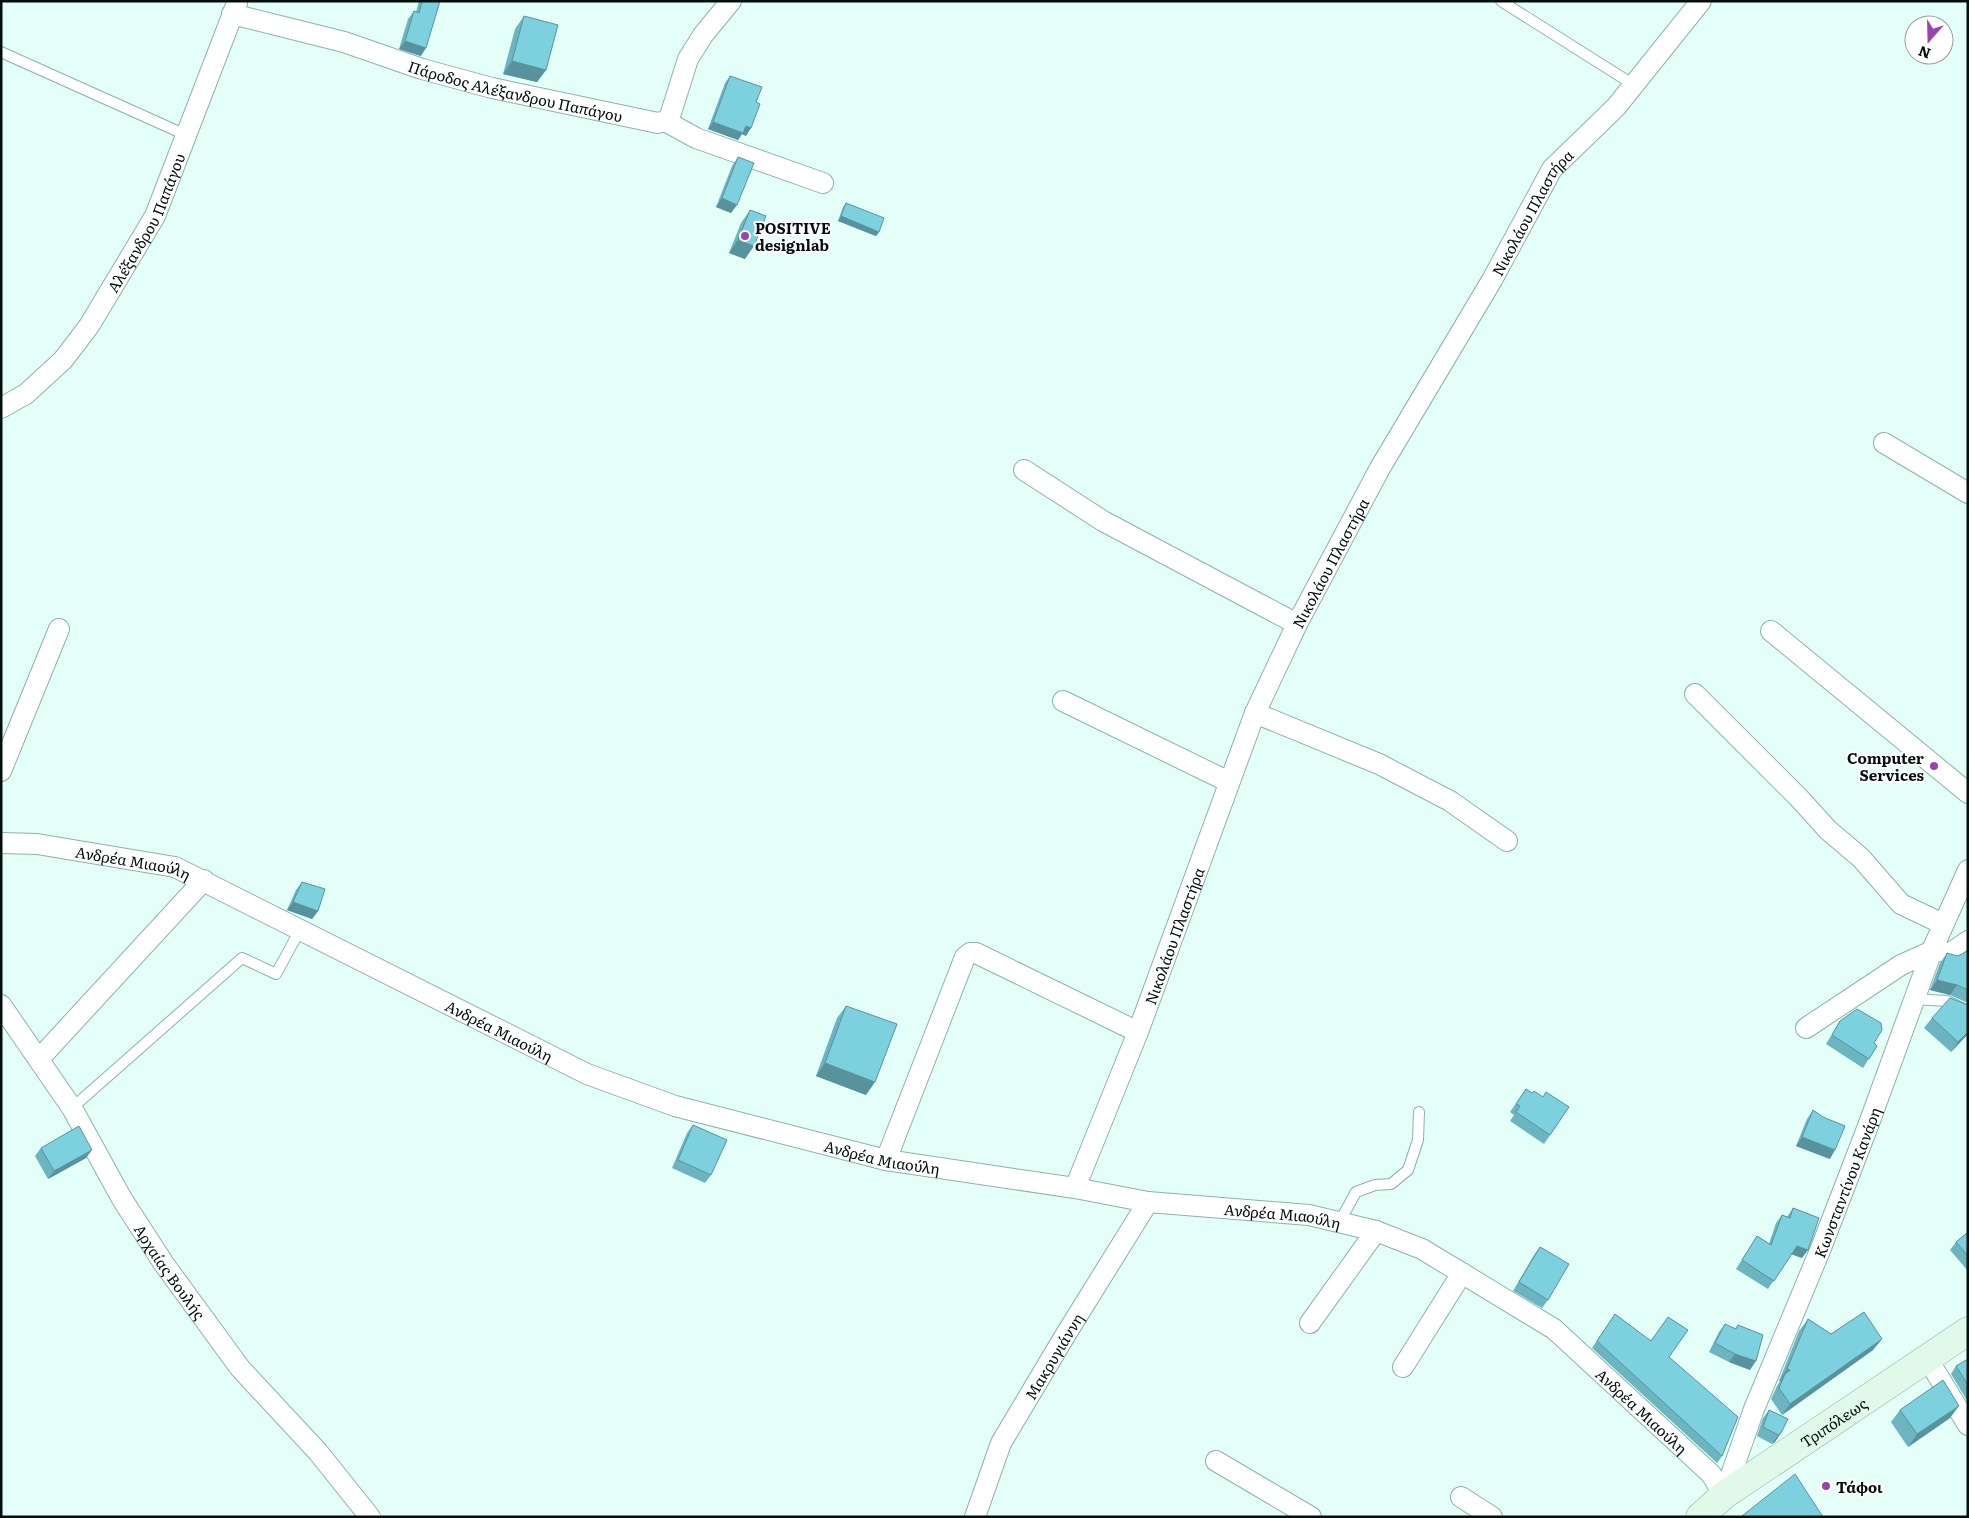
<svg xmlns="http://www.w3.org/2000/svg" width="1969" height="1518" font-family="Literata,serif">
<rect width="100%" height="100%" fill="#e4fef8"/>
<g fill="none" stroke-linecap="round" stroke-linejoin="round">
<defs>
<g id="service">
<path d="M1501,1L1634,85"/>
<path d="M1,52L186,135"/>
<path d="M1914,999L1947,1001L1968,1011"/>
<path d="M72,1108L242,958L276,974L300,930"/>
<path d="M1340,1221L1356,1192L1375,1185L1391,1184L1408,1170L1418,1140L1419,1112"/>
</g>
<g id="minor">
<path id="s1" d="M232,14L344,42L422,69L492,88L658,123L665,121L670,116L688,59L703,35L731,1"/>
<path d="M665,121L696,138L823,183"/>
<path id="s2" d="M1,408L26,394L63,360L89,326L155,216L237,3"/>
<path d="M1884,443L1968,493"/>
<path d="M1024,470L1103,521L1297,624"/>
<path d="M1771,631L1968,793"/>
<path d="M1695,694L1799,798L1828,830L1861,858L1901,904L1943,924"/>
<path d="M1063,701L1229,782"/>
<path d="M1255,713L1379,764L1450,801L1507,841"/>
<path d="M1,771L59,629"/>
<path id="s3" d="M1,843L37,844L175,867L587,1074L675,1106L886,1160L1075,1188L1148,1202L1309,1215L1376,1231L1422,1249L1554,1329L1711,1474L1724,1495"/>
<path d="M1933,948L1949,954L1968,941"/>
<path id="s4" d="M1,1005L72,1108L122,1199L164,1264L240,1368L318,1452L370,1517"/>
<path d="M1806,1028L1901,965L1932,951"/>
<path d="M39,1059L204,880"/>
<path d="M886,1160L965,957L970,953H976L1138,1032"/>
<path id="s5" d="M1075,1188L1138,1032L1255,713L1297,624L1380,468L1492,280L1552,169L1616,107L1701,1"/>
<path d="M1310,1323L1376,1231"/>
<path d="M1927,1358L1968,1425"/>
<path d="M1403,1367L1462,1273"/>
<path d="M1216,1461L1311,1517"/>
<path id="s6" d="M1724,1495L1754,1409L1821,1248L1868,1126L1933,948L1968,870"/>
<path d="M1461,1497L1492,1517"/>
<path id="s7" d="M975,1517L1001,1443L1066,1334L1148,1202"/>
</g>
<g id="secondary">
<path id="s8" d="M1700,1517L1724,1495L1968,1331"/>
</g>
</defs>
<use href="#service" stroke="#89b4ab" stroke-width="12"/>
<use href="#minor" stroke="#89b4ab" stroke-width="22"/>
<use href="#secondary" stroke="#89b4ab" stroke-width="29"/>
<use href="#service" stroke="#fff" stroke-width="10"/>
<use href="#minor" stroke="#fff" stroke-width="20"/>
<use href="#secondary" stroke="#e0f9e8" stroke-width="28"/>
</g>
<g fill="#6cb4c0">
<path d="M419,1H440L421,56L399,49L408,19L414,11L416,12Z"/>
<path d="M524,16L546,70L537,82L503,74L515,29Z"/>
<path d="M730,76L756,102L746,136L742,134L738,140L708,129L725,83Z"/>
<path d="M738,157L731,213L716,207L732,166Z"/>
<path d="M846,203L879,232L876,236L838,221L843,207Z"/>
<path d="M750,210L745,259L729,253L741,223Z"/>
<path d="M302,882L318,911L312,919L287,910L296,890Z"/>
<path d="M1968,950V1003L1950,995L1930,990L1940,963L1947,953L1957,956L1962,954Z"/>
<path d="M1968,1005V1034L1951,1052L1924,1028L1932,1018Z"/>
<path d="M846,1006L866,1095L816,1076L837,1018Z"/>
<path d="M1840,1021L1877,1046L1863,1068L1826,1044Z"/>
<path d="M1526,1089L1532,1093L1569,1107L1544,1144L1510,1121L1514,1115L1510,1112Z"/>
<path d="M1813,1110L1830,1159L1796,1146L1807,1119Z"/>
<path d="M693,1125L711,1175L705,1183L672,1168L687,1133Z"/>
<path d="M41,1148L86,1158L48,1179L35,1156Z"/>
<path d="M1793,1208L1802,1258L1791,1254L1768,1289L1736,1269L1757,1236L1769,1244L1776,1223L1782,1215L1787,1217Z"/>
<path d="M1968,1232V1271L1950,1250L1956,1242Z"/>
<path d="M1540,1247L1548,1300L1542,1308L1513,1291L1534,1255Z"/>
<path d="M1615,1314L1669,1357L1722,1456L1717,1463L1592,1348Z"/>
<path d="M1808,1319L1831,1334L1873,1350L1782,1415L1771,1399L1777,1386L1780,1381H1779L1799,1331Z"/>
<path d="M1725,1324L1735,1329L1738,1325L1750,1370L1729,1362L1709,1352L1719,1332Z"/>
<path d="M1968,1359V1402L1951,1374L1956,1366Z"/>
<path d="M1769,1410L1788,1419L1775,1442L1772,1444L1757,1436L1763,1418Z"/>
<path d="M1900,1410L1950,1418L1908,1447L1891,1422Z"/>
</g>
<g fill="#58929c">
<path d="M405,41L426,48L421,56L399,49Z"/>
<path d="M512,61L546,70L537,82L503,74Z"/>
<path d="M713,122L746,126L751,128L746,136L742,134L738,140L708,129Z"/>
<path d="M722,198L737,205L731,213L716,207Z"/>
<path d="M841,216L879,232L876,236L838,221Z"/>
<path d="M738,240L754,246L745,259L729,253Z"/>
<path d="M293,902L318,911L312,919L287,910Z"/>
<path d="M1937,980L1957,985L1950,995L1930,990Z"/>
<path d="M1968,1032V1034L1951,1052L1958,1042Z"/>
<path d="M825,1063L875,1082L866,1095L816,1076Z"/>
<path d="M1802,1137L1835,1150L1830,1159L1796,1146Z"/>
<path d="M92,1150L86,1158L48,1179L54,1171Z"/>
<path d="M1797,1246L1808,1250L1802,1258L1791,1254Z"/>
<path d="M1882,1339L1873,1350L1782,1415L1790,1404Z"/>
<path d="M1735,1354L1756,1361L1750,1370L1729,1362Z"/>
<path d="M1787,1369L1790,1370L1785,1374L1780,1381H1779Z"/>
<path d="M1959,1406L1950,1418L1908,1447L1917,1434Z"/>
<path d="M1781,1433L1775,1442L1772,1444L1778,1435Z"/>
</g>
<g fill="#7dd1df" stroke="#58929c">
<path d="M422,1H440L426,48L405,41L414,11L419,13Z"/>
<path d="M524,16L558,25L546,70L512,61Z"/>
<path d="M730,76L762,87L756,102L760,104L751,128L746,126L743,133L713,122Z"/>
<path d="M738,157L754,163L737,205L722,198Z"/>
<path d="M846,203L884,218L879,232L841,216Z"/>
<path d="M750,210L766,216L754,246L738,240Z"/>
<path d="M302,882L325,889L318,911L293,902Z"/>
<path d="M1968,950V990L1957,985L1937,980L1947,953L1957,956L1962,954Z"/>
<path d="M1950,998L1968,1005V1032L1958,1042L1932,1018Z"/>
<path d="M846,1006L897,1024L875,1082L825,1063Z"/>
<path d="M1857,1009L1881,1023L1882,1030L1874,1043L1877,1046L1869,1059L1832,1035L1840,1021Z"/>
<path d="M1526,1089L1532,1093L1534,1091L1543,1097L1546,1092L1569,1107L1550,1135L1516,1112L1520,1106L1516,1104Z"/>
<path d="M1813,1110L1823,1117L1845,1126L1835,1150L1802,1137Z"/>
<path d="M693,1125L727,1140L711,1175L678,1160Z"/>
<path d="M79,1126L92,1150L54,1171L41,1148Z"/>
<path d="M1793,1208L1819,1218L1808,1250L1797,1246L1774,1281L1742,1260L1757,1236L1771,1245L1782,1215L1790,1218Z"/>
<path d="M1968,1232V1256L1956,1242Z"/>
<path d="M1540,1247L1569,1264L1548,1300L1519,1282Z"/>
<path d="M1864,1312L1882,1339L1790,1404L1779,1388L1785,1374L1790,1370L1787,1369L1808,1319L1831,1334Z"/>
<path d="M1615,1314L1651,1341L1668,1317L1688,1330L1669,1357L1738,1417L1722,1456L1597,1341Z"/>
<path d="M1725,1324L1736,1329L1738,1325L1763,1335L1756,1361L1735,1354L1715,1343Z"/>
<path d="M1968,1359V1385L1956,1366Z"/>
<path d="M1943,1380L1959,1406L1917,1434L1900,1410Z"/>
<path d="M1769,1410L1788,1419L1781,1433L1778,1435L1763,1427Z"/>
<path d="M1795,1474L1823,1517H1742V1516Z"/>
</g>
<g fill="#9a42ae" stroke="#fff" stroke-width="2">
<circle cx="745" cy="236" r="5"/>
<circle cx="1934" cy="766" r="5"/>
<circle cx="1826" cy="1486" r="5"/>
</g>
<g text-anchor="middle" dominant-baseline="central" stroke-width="4.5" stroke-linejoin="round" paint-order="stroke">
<g font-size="15" fill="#020f0c" stroke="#fff">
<text stroke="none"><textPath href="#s1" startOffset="294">Πάροδος Αλέξανδρου Παπάγου</textPath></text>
<text stroke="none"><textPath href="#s5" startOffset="1081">Νικολάου Πλαστήρα</textPath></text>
<text stroke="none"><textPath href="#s2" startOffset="240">Αλέξανδρου Παπάγου</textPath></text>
<text stroke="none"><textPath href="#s5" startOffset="676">Νικολάου Πλαστήρα</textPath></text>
<text stroke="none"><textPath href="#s3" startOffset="134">Ανδρέα Μιαούλη</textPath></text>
<text stroke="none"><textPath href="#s5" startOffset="271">Νικολάου Πλαστήρα</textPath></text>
<text stroke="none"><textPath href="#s3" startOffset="539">Ανδρέα Μιαούλη</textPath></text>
<text stroke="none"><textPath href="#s3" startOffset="944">Ανδρέα Μιαούλη</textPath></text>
<text stroke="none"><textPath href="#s6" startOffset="336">Κωνσταντίνου Κανάρη</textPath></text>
<text stroke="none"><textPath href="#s3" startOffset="1349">Ανδρέα Μιαούλη</textPath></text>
<text stroke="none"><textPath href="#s4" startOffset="316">Αρχαίας Βουλής</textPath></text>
<text stroke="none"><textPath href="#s7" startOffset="180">Μακρυγιάννη</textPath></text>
<text stroke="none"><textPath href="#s3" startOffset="1768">Ανδρέα Μιαούλη</textPath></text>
<text stroke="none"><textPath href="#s8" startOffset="164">Τριπόλεως</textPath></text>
</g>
<g font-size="15" font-weight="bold" fill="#020f0c" stroke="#fff" text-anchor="start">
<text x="755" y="227">POSITIVE<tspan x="755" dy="17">designlab</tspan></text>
<text x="1924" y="757" text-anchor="end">Computer<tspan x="1924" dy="17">Services</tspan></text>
<text x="1836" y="1486">Τάφοι</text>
</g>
</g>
<rect width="1969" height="1518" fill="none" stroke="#020f0c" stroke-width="5"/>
<g transform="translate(1929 40) rotate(200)"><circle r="24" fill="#ffffff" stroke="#9a9f9e"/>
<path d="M0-4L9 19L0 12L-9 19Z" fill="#9a42ae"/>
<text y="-8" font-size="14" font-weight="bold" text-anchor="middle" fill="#020f0c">N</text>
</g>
</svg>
